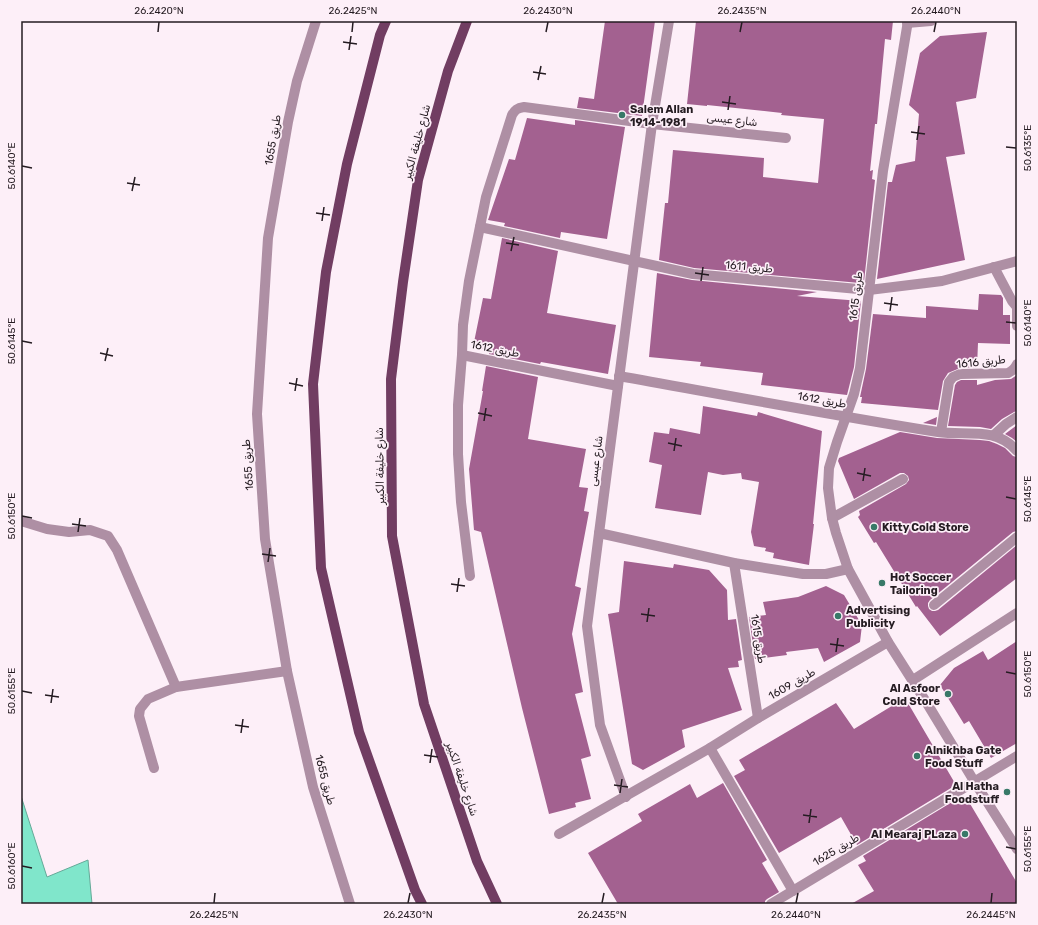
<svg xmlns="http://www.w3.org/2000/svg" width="1038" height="925" font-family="Rubik,Vazirmatn,sans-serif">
<rect width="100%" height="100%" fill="#fdeff8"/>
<path fill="#80e6cb" stroke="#65a998" d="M21,796L47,877L88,860L92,904H21Z"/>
<g fill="#a36190">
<path d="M605,21H655L642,116L577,108L579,97L594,99Z"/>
<path d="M696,21H893L891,40L885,39L877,124H875L870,171L873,170L872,179L875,180L864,282L860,283L694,268L659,260L665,203H668L673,150L764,158L763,177L818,183L824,119L781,115L782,113L707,105V106L687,104Z"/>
<path d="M987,32L976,98L956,102L965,154L946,157L965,260L877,279L888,182H892L896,165L915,161L919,114L909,105L920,53L940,36Z"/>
<path d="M527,118L575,125V120L625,127L607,239L561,232L560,238L504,226L505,223L488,220L509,159L515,160Z"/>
<path d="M502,238L558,251L547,313L616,325L608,374L541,362L540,364L489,354V350L473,347L483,298L491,299Z"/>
<path d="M657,273L692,280L817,292L797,296L861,301L854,367L847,395L761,385L763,373L700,366L701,362L649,357Z"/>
<path d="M979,294L1001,295L1003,298V315H1010V344L978,343L977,367L960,368L948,373L943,381L938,410L861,403L862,397H860L866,369L873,314L926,318V306L978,310Z"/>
<path d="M486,366L538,377L528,439L586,449L579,487L588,488L584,511L589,512L575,586L581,588L572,634L583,692L575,694L591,756L581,759L591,799L575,803L576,807L549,814L522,708L481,532L474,530L469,469L483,391H482Z"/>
<path d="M1017,375V411L1014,412L1002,419L991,429L980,427L948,426L955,385L957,382L961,380H977V385L995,380L1011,379Z"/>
<path d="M703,406L757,416L758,412L822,431L813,524H814L809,565L773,558L774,553L765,551L766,548L754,546L751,532L759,482L742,479L741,473L723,475L708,472L701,515L655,508L662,465L649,462L654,432L669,434L670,428L700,434Z"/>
<path d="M937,417L936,425L923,423Z"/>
<path d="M1017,425V442L1012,438L1005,434Z"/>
<path d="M900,432L937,438L980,440L989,441L997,444L1005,448L1013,456L1017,457V531L1013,532L930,600L928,603V606L929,609L932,611H935L938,610L1017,545V578L940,636L917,606L916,607L876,542L874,543L858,517L860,515L859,511L906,484L909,480L908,476L904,473H900L854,499L838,461L839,458Z"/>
<path d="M624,561L673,568L674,564L709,570L727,590L728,620L736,619L742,660L738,661L739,667L728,668L742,710L682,730L685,747L643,770L632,764L608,614L619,612Z"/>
<path d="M826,586L844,595L862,625L860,642L824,662L818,648L786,652L787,655L755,659L749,617L766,615L763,602L798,597Z"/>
<path d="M1017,641V743L991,758L969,721L964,724L940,685L954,668L983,651L988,660Z"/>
<path d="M905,698L956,785L857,845L841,817L779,853L734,776L745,770L739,760L836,703L854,729Z"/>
<path d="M723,783L767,860L762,863L779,892L767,899L765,901V904H618L588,853L642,821L638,814L690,784L697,798Z"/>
<path d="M962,796L967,804L969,802L1017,883V904H851L874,891L858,865L866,861L863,856Z"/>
</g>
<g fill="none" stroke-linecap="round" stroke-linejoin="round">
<g stroke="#ae8fa4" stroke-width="10">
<path d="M316,21L297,81L288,122L268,238L257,414L265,539L287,671L313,787L350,904"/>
<path d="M907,23L931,21"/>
<path d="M480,227L693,274L869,290L942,281L1017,261"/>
<path d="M994,267L1012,301L1017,307"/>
<path d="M1017,307V326"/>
<path d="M462,355L618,386"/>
<path d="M619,376C725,395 831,415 938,432C966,436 996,426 1017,451"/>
<path d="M941,432L949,382L953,377L960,374L1008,373C1012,371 1015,369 1017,364"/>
<path d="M994,435L1006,424L1017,417"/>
<path d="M832,518L903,479"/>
<path d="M21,521L47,529L69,532L90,530L108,536L117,550L176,687"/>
<path d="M599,533L734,563L803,574H826L848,569"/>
<path d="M734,563L758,718"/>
<path d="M470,576L461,502L458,454V405L462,355L463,325L469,281L486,197L512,115C515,110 517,108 524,107L652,124L786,138"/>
<path d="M934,605L1017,537"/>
<path d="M913,680L1017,613"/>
<path d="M710,748L793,891"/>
<path d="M154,768L139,716L140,709L148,699L176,687L287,671"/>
<path d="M626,797L600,725L587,626L652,124L669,21"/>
<path d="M559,834L710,748L758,718L888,642"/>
<path d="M771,904L1017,756"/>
</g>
<path stroke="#ae8fa4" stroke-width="10" d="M908,21L883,171L860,368L854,394L837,442L829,468L828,488L832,518L836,533L848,569L888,642L928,705L974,781L1017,849"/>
<g stroke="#713d62" stroke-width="10">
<path d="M386,21L380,35L347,164L326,272L313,384L321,568L359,732L415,890L422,904"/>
<path d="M467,21L448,71L418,180L403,282L391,379L392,536L424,704L477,861L497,904"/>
</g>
</g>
<path fill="none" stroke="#251c22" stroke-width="1.5" d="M158,32L159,22M352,32L353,22M546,32L548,22M740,32L742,22M934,32L936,22M343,42L357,44M349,50L351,36M533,72L546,74M538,80L541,66M722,102L736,104M728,110L730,96M911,132L925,134M917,140L919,126M1006,147L1016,148M22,166L32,168M127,183L140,185M132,191L135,177M316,213L330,215M322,221L324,207M506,243L519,245M511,251L514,237M695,273L709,275M701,281L703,267M884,303L898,305M890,311L892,297M1006,322L1016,323M22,341L32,343M100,353L113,356M105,361L108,348M289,383L303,386M295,391L297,378M478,413L492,416M484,421L486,408M668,443L682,446M674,451L676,438M857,473L871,476M863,481L865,468M1006,497L1016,499M22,516L32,518M72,524L86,526M78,532L80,518M262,554L276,556M268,562L270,548M451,584L465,586M457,592L459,578M641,614L655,616M647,622L649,608M830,644L844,646M836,652L838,638M1006,672L1016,674M22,691L32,693M45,695L59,697M51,703L53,689M235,725L249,727M241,733L243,719M424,755L438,757M430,763L432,749M614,785L628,787M620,793L622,779M803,815L817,817M809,823L811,809M1006,847L1016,849M22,866L32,868M214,903L215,893M408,903L410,893M602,903L604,893M796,903L798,893M991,903L992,893"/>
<g fill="#387968" stroke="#fdeff8" stroke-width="1.5">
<circle cx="622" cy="115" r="4"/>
<circle cx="874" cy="527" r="4"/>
<circle cx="882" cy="583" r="4"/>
<circle cx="838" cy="616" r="4"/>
<circle cx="948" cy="694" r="4"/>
<circle cx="917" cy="756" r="4"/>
<circle cx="1007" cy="792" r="4"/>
<circle cx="965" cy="834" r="4"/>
</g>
<g text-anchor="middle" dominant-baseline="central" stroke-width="3.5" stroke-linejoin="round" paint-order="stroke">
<g font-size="11" font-weight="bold" fill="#251c22" stroke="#fdeff8" text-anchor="start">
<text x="630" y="109">Salem Allan<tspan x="630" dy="13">1914-1981</tspan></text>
<text x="882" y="527">Kitty Cold Store</text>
<text x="890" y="577">Hot Soccer<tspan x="890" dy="13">Tailoring</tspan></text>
<text x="846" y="610">Advertising<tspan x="846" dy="13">Publicity</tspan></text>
<text x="940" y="688" text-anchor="end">Al Asfoor<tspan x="940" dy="13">Cold Store</tspan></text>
<text x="925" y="750">Alnikhba Gate<tspan x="925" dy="13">Food Stuff</tspan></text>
<text x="999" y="786" text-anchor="end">Al Hatha<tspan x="999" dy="13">Foodstuff</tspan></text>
<text x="957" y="834" text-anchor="end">Al Mearaj PLaza</text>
</g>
<g font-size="11" fill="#251c22" stroke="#fdeff8">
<text transform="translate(732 120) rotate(6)">شارع عيسى</text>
<text transform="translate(273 140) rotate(-80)">طريق 1655</text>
<text transform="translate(417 142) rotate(-75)">شارع خليفة الكبير</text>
<text transform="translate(749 267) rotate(5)">طريق 1611</text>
<text transform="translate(856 296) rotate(-83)">طريق 1615</text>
<text transform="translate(495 349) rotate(11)">طريق 1612</text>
<text transform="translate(981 362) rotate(-6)">طريق 1616</text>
<text transform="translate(822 400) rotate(10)">طريق 1612</text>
<text transform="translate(596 461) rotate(-83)">شارع عيسى</text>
<text transform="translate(248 465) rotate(-94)">طريق 1655</text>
<text transform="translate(380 466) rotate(-91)">شارع خليفة الكبير</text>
<text transform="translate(758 639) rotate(81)">طريق 1615</text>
<text transform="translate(792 684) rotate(-30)">طريق 1609</text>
<text transform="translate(462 779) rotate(71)">شارع خليفة الكبير</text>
<text transform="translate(325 780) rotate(75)">طريق 1655</text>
<text transform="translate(836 850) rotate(-31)">طريق 1625</text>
</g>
</g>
<rect width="1038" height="925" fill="none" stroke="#fdeff8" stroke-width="44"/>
<rect x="22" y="22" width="994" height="881" fill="none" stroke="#251c22" stroke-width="1.5"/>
<g font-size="10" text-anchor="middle" fill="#251c22">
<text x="159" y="14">26.2420°N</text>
<text x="353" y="14">26.2425°N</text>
<text x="548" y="14">26.2430°N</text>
<text x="742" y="14">26.2435°N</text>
<text x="936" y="14">26.2440°N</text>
<text transform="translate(1027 148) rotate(-90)" y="4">50.6135°E</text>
<text transform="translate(11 166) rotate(-90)" y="4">50.6140°E</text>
<text transform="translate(1027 323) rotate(-90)" y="4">50.6140°E</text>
<text transform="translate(11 341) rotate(-90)" y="4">50.6145°E</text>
<text transform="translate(1027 499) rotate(-90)" y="4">50.6145°E</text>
<text transform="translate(11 516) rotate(-90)" y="4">50.6150°E</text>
<text transform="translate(1027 674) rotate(-90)" y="4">50.6150°E</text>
<text transform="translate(11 691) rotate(-90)" y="4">50.6155°E</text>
<text transform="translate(1027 849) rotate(-90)" y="4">50.6155°E</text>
<text transform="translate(11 866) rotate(-90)" y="4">50.6160°E</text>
<text x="214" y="918">26.2425°N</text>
<text x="408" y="918">26.2430°N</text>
<text x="602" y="918">26.2435°N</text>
<text x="796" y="918">26.2440°N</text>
<text x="991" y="918">26.2445°N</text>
</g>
</svg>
